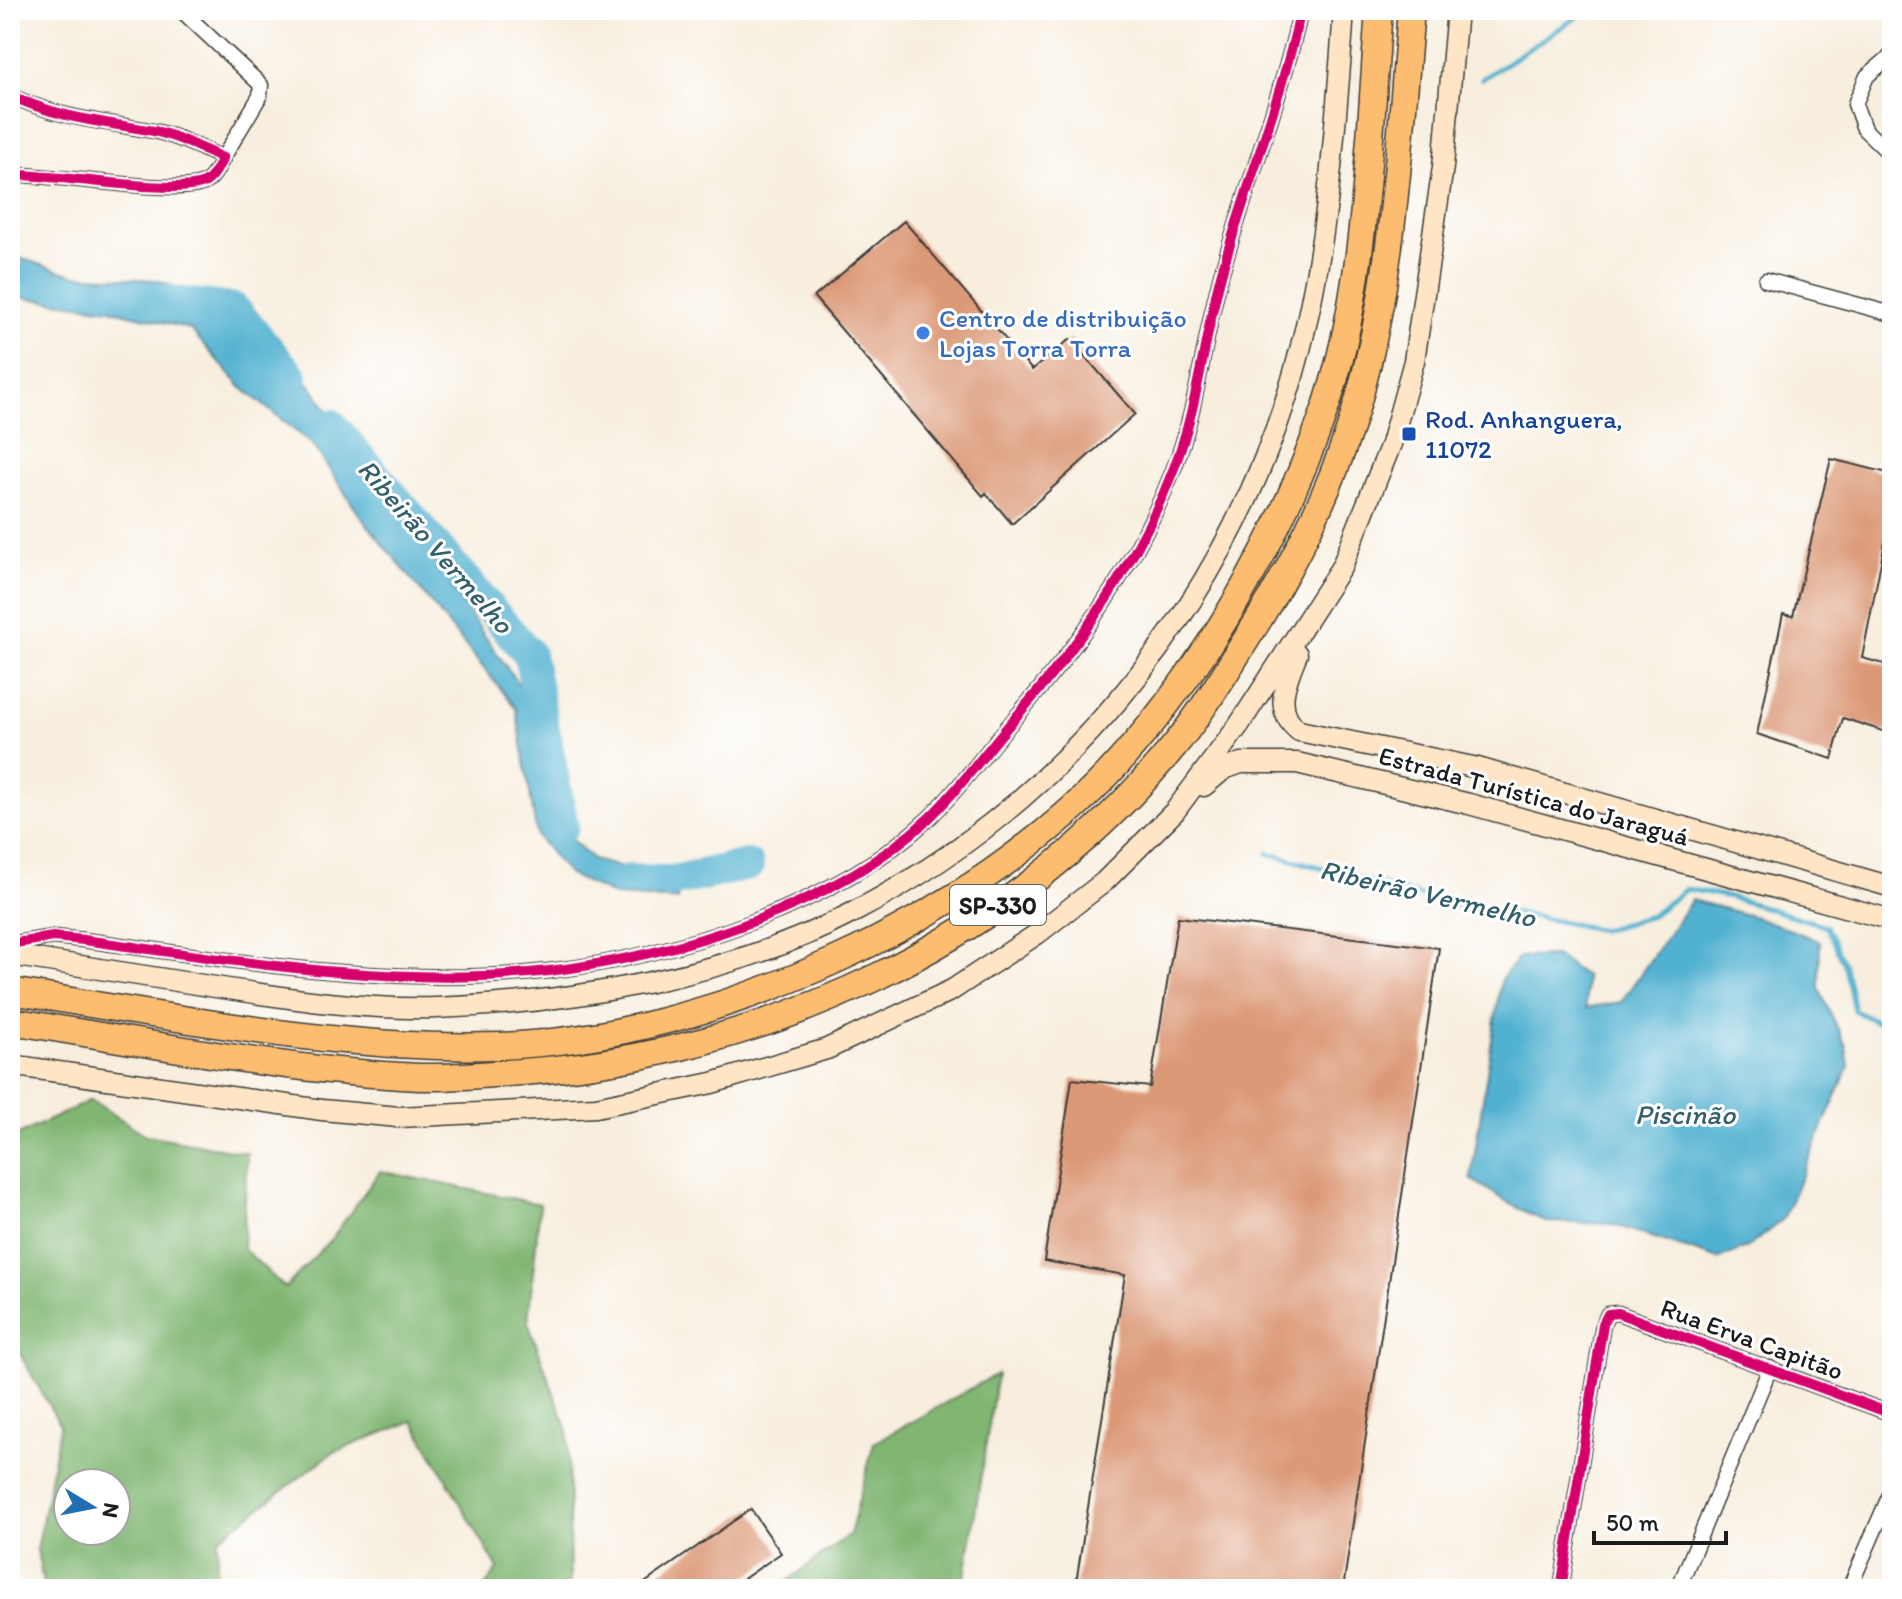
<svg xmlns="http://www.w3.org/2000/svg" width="1902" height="1599" font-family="Itim,sans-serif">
<rect width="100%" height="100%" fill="#fff"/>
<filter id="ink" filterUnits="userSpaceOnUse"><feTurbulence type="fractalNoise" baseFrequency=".0125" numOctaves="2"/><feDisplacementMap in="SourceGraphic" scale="16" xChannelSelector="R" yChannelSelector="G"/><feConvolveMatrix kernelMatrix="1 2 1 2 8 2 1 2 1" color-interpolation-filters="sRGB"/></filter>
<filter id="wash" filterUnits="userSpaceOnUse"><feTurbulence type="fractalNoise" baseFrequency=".006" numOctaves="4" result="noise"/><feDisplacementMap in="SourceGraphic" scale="32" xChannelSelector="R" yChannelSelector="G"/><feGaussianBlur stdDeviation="1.8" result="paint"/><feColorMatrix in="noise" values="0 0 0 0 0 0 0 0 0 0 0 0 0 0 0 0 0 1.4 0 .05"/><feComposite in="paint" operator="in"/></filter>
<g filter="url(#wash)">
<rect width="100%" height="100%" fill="#f7eede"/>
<g fill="#80b672" stroke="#4e6947" stroke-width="2" fill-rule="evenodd">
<path d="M91,1100L146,1135L247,1153L243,1248L285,1288L332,1238L380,1171L540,1204L528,1322L568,1431L570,1589H483L498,1569L413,1421L332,1453L218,1539L216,1589H44L37,1550L60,1425L10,1336V1150L14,1137ZM68,1483H116V1531H68Z"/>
<path d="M997,1374L963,1589H777L850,1534L874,1443Z"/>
</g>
<g fill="#51b1d0" stroke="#366676" stroke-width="2">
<path d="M10,255L74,275L156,280L184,290L273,351L311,386L530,701L570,838L594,860L627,869L669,868L678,900L615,896L568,874L537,836L516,708L361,517L313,445L241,387L190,329L110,309L10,296Z"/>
<path d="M1692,900L1759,918L1820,941L1819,989L1846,1046L1849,1066L1783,1219L1748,1247L1719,1259L1612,1224L1546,1222L1514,1206L1471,1179L1501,979L1519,957L1557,956L1586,977V1008L1621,1002Z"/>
</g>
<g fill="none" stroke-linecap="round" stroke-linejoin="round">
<g stroke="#51b1d0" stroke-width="5">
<path d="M1482,79L1588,10"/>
<path d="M1268,853L1461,907L1517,913L1602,930L1651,916L1686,889L1730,897L1826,926L1845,967L1854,1010L1892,1030"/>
</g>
<g stroke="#51b1d0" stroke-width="32">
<path d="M166,301L234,309L292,377"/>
<path d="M332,425L529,654L563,826"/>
<path d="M629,880L673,881L748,865"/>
</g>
</g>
<g id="blocks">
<g fill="#db9977">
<path d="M904,221L1032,370L1070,339L1135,414L1012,524L986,493L983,496L814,297Z"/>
<path d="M1831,459L1892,474V506L1862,658L1892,666V734L1843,718L1832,759L1757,734L1783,614L1793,616Z"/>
<path d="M1178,917L1439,948L1343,1589H1075L1125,1275L1044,1261L1072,1079L1150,1087Z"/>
<path d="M751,1509L781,1553L729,1589H636Z"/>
</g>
</g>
</g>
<g filter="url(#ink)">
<use href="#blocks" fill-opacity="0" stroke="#3d3c39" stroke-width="2"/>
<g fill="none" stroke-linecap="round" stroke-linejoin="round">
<defs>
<g id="minor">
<path d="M181,10L261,85L260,96L223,158"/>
<path d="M1892,55L1867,76L1855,104L1864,129L1892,156"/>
<path d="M10,95C56,118 104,122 154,131C178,136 200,148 223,158C218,167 214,178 204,183C175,196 53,173 10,175"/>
<path d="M1766,280L1892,314"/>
<path d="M10,944L53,937L84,940C237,961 395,989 549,971C675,956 834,907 928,819C960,789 986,751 1016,717C1080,644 1139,560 1174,468C1199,404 1204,334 1223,268C1248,182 1281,98 1301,10"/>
<path d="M1561,1589L1603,1324L1608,1314L1618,1313L1892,1414"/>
<path d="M1678,1589L1770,1368"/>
<path d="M1849,1589L1892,1490"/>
</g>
<g id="secondary">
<path d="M1297,654C1286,681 1272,710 1299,731L1478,768L1892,887"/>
<path d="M1204,786L1224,769L1241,763H1297L1469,804L1892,920"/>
<path d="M10,955C81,966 152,977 222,988C293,999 364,1010 436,1008C571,1003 732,976 852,913C1059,806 1216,617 1287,396C1326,272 1335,139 1344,10"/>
<path d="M10,1065L322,1110L399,1117L596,1107L712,1083L827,1049L952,990L1037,934L1104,882L1175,811L1239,725L1342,566L1391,444L1414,361L1443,167L1457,10"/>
</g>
<g id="motorway">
<path d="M10,991C171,1016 336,1051 500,1046C711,1038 976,920 1118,763C1207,664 1277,543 1322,418C1366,297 1369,139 1379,10"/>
<path d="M10,1021C145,1042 282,1071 419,1077C453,1078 488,1074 522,1072C767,1054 1011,941 1170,751C1199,717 1222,678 1246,640C1288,574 1325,503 1350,428C1393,294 1399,149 1411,10"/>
</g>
</defs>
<use href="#minor" stroke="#3d3c39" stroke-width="17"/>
<use href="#secondary" stroke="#3d3c39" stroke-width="23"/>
<use href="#motorway" stroke="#3d3c39" stroke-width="29"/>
<use href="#minor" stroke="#fff" stroke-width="14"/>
<use href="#secondary" stroke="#fee5c5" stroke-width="20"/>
<use href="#motorway" stroke="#fcbd6f" stroke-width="26"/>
<defs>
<g id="cycleway">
<path d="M10,95C56,118 104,122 154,131C178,136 200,148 223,158C218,167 214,178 204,183C175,196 53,173 10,175"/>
<path d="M10,944L53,937L84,940C237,961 395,989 549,971C675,956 834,907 928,819C960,789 986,751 1016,717C1080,644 1139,560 1174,468C1199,404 1204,334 1223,268C1248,182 1281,98 1301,10"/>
<path d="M1561,1589L1603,1324L1608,1314L1618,1313L1892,1414"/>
</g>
</defs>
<use href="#cycleway" stroke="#fff" stroke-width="15"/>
<use href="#cycleway" stroke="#d6006c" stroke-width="10"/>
</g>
</g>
<circle fill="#3f7fe0" stroke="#fff" stroke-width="3" cx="923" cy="333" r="8"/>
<rect fill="#1a4fb4" stroke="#fff" stroke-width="3" x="1401" y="426" width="16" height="16" rx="4"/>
<g text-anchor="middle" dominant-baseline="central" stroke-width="6" stroke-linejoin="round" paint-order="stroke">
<rect fill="#fff" stroke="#606060" stroke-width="2" x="950" y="885" width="96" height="40" rx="6"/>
<g font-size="24" font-weight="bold" fill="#1c1c1c">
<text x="998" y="905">SP-330</text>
</g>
<g font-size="26" fill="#366cbe" stroke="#fff" text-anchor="start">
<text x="939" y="318">Centro de distribuição<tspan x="939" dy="30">Lojas Torra Torra</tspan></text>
</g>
<g font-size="26" fill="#164399" stroke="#fff" text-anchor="start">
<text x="1425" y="419">Rod. Anhanguera,<tspan x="1425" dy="30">11072</tspan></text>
</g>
<g font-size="26" fill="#1c1c1c" stroke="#fff">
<text transform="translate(1534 796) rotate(15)">Estrada Turística do Jaraguá</text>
<text transform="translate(1752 1339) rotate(20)">Rua Erva Capitão</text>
</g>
<g font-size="28" font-style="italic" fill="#345f6d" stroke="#fff">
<text transform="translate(436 546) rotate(49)">Ribeirão Vermelho</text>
<text transform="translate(1428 893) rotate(13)">Ribeirão Vermelho</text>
<text x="1685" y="1114">Piscinão</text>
</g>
</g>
<rect width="1902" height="1599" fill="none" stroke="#fff" stroke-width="40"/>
<g transform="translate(92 1507) rotate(100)"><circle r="38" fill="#ffffff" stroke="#a4a4a4" stroke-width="2"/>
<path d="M0-6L14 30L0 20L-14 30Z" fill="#1f6fb2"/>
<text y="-12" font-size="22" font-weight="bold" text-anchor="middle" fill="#1c1c1c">N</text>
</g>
<path d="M1594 1531v12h132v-12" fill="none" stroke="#1c1c1c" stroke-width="4"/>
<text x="1606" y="1531" font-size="24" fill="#1c1c1c" stroke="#ffffff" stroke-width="6" paint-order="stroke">50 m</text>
</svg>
